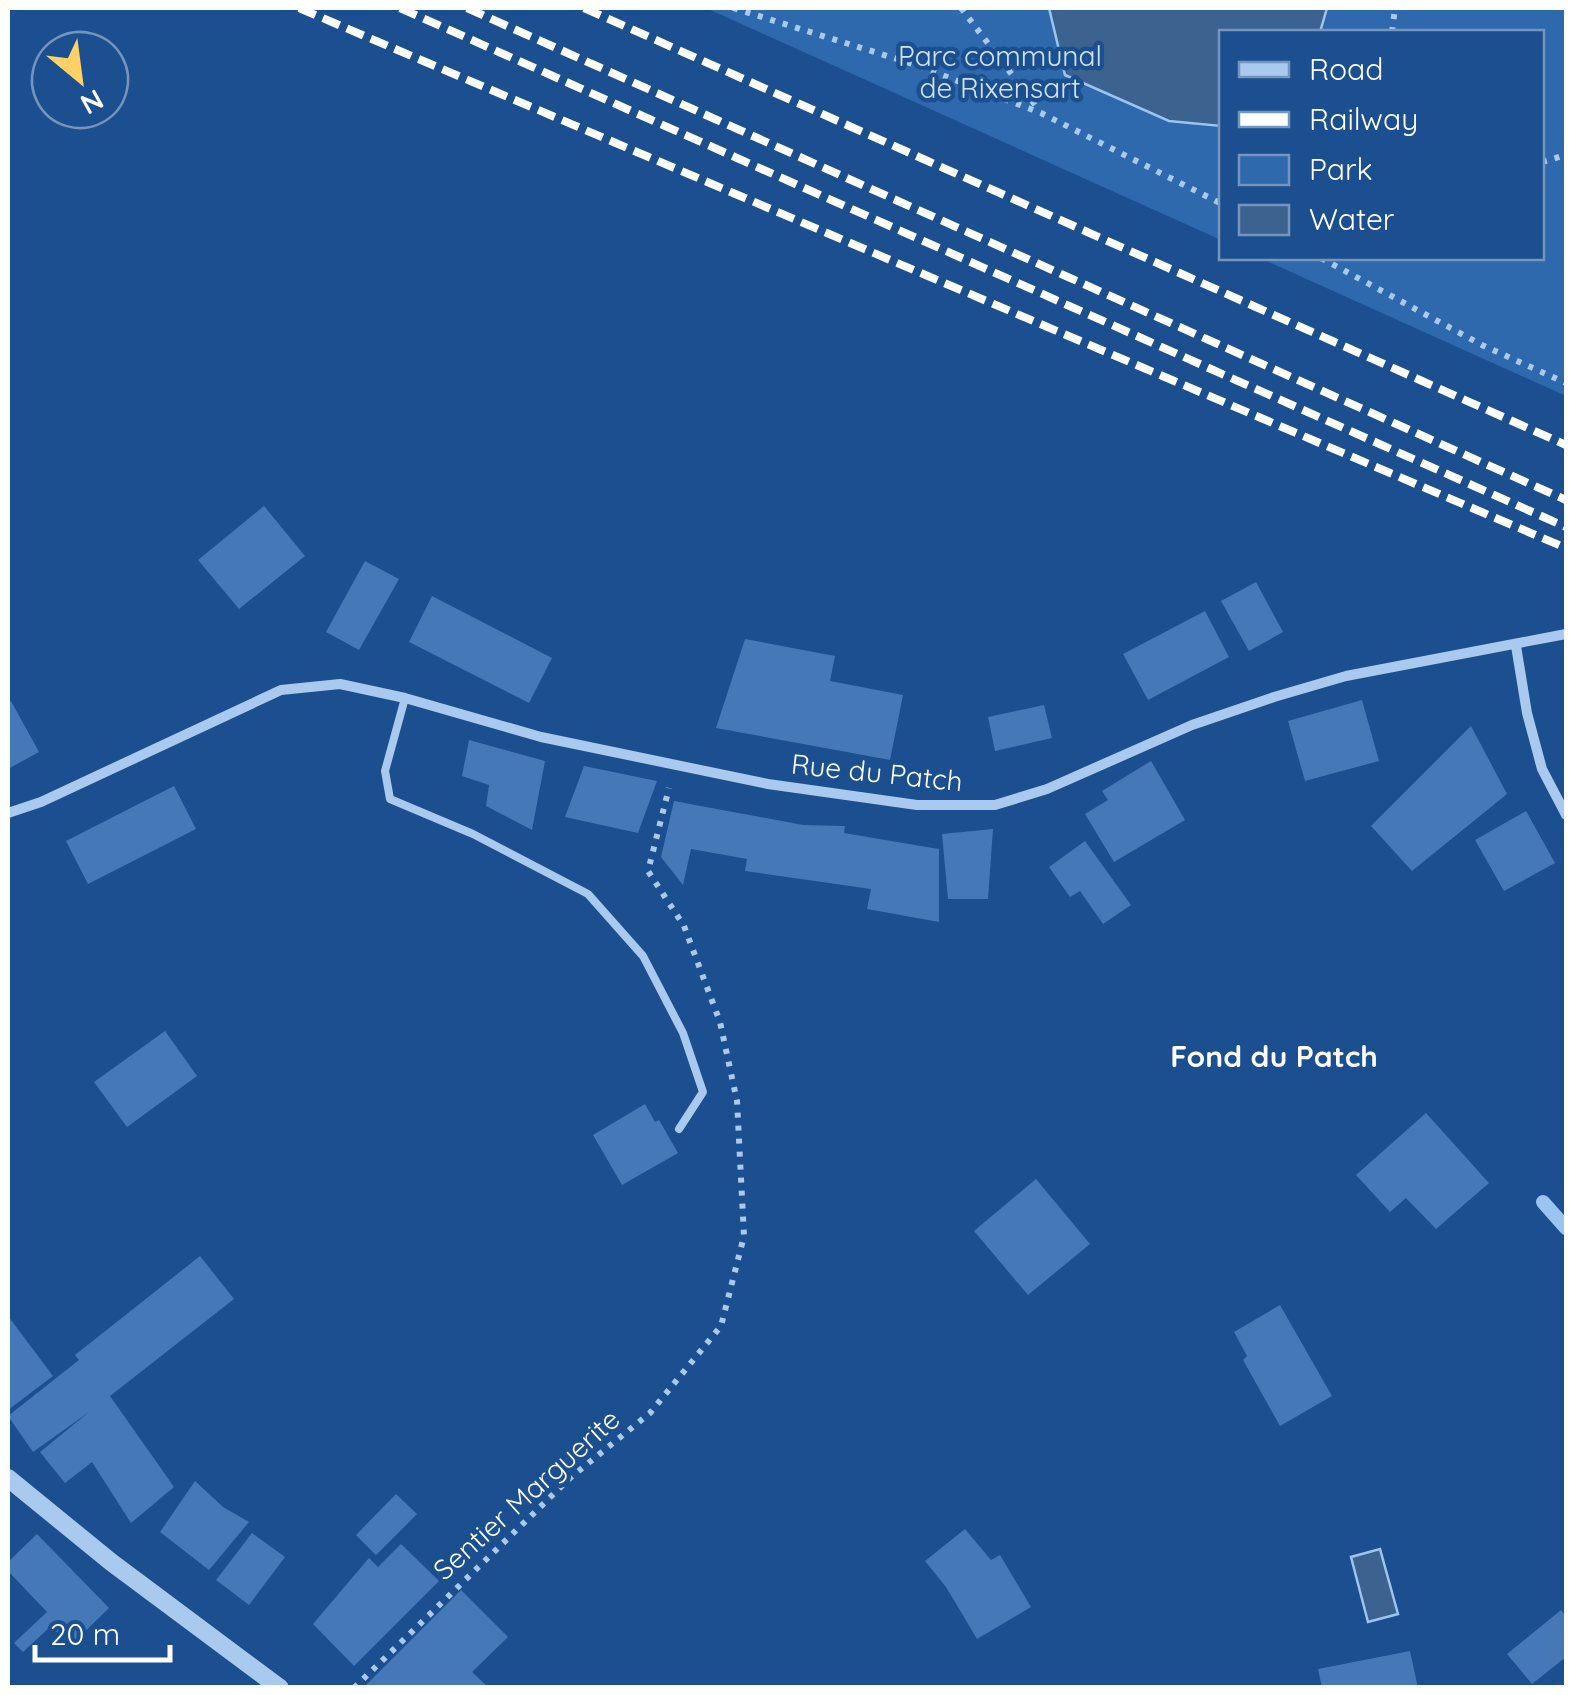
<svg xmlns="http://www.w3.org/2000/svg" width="1574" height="1695" font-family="Quicksand,sans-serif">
<rect width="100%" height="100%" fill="#1b4f8f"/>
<g fill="#2e69ad">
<path d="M706,8H1049L1066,75L1169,121L1221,126V240Z"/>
<path d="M1327,8H1566V396L1260,258H1542V32H1320Z"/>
</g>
<g fill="#3c6290" stroke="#9cc4f0" stroke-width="2.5">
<path d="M1049,8H1327L1320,32H1222L1221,126L1169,121L1065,75Z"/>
<path d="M1380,1549L1398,1614L1368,1622L1351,1557Z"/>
</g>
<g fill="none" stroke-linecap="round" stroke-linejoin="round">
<path stroke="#9cc4f0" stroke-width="14" d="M1543,1202L1566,1228"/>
</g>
<g fill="#4478b7">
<path d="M264,506L305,556L239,609L198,560Z"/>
<path d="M365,561L399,579L359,650L326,632Z"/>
<path d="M1256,582L1283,632L1249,651L1221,601Z"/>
<path d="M432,596L552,658L529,703L409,642Z"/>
<path d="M1205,611L1229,657L1148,700L1123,654Z"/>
<path d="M745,639L835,656L830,681L903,695L890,760L716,728Z"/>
<path d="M1362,700L1379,761L1305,781L1288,721Z"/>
<path d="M11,701L39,752L8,769V703Z"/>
<path d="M1044,705L1052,738L995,751L988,717Z"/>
<path d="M1471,726L1507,794L1412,871L1371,826Z"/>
<path d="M469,740L545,761L532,830L486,806L489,785L462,776Z"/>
<path d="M1151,761L1185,820L1114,862L1085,814L1108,800L1102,791Z"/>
<path d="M584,766L657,781L638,833L565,817Z"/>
<path d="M174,786L196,829L88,884L66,841Z"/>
<path d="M674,801L803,825L845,826L844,833L939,849V922L867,909L871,889L745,871L747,859L691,849L683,885L661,857Z"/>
<path d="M1526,811L1555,863L1504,891L1475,840Z"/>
<path d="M993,829L988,899H948L942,834Z"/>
<path d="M1085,841L1131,905L1103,924L1080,891L1070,897L1049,867Z"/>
<path d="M165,1031L197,1076L127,1127L94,1082Z"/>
<path d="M645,1104L655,1122L659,1120L678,1153L622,1185L593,1135Z"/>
<path d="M1426,1113L1489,1183L1436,1229L1406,1198L1390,1212L1356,1175Z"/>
<path d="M1036,1179L1090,1244L1028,1295L974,1231Z"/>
<path d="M200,1256L234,1299L110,1396L174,1487L131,1523L92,1462L65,1483L40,1452L89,1412L33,1452L8,1416L79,1360L75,1355Z"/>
<path d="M1280,1305L1332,1396L1280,1426L1243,1360L1247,1356L1234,1332Z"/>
<path d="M8,1316L53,1376L8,1410Z"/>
<path d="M195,1481L223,1507L249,1522L209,1570L160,1532Z"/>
<path d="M396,1494L417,1514L376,1555L356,1535Z"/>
<path d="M965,1529L991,1560L1000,1555L1031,1607L977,1639L946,1587L925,1561Z"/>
<path d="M252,1533L285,1557L249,1605L216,1580Z"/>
<path d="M37,1534L109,1608L70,1646L51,1626L23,1652L14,1643L47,1612L8,1571V1562Z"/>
<path d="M401,1544L439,1581L354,1666L313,1624L369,1558L378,1567Z"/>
<path d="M461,1590L508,1637L472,1672L489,1688H369L366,1685Z"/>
<path d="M1561,1610L1566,1617V1657L1532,1684L1507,1654Z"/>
<path d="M1410,1651L1418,1688H1322L1318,1669Z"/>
</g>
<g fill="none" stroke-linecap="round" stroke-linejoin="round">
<g stroke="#a9c9ee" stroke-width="6" stroke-dasharray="5 8" stroke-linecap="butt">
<path d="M733,8L913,64L1041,113L1222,204"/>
<path d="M961,8L1039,110"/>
<path d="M1392,32L1395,8"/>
<path d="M1542,162L1566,155"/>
<path d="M1321,258L1482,345L1566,383"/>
<path d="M354,1688L570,1478L650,1413L721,1326L744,1236L737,1101L720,1022L684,926L648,871L669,788"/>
</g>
<path stroke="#a9c9ee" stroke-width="8" d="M405,698L385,771L390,799L473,834L588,894L643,956L683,1033L703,1092L679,1129"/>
<g stroke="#a9c9ee" stroke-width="10">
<path d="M1516,646L1527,713L1542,769L1566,815"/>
<path d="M8,813L41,802L281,690L340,684L405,698L541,737L768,784L917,805H995L1047,789L1192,725L1274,697L1346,676L1566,634"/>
</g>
<path stroke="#a9c9ee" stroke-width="18" d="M8,1478L111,1562L280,1688"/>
<g stroke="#fff" stroke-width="8" stroke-dasharray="18 8" stroke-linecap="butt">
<path d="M299,8L1566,548"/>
<path d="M400,8L1566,527"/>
<path d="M467,8L1566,500"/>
<path d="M584,8L1566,445"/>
</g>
</g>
<g text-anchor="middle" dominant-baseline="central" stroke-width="9" stroke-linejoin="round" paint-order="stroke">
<g font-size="28" fill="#cfe3fa" stroke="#1b4f8f">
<text x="1000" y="55">Parc communal<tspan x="1000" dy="32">de Rixensart</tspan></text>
</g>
<g font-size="28" fill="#fff" stroke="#1b4f8f">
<text transform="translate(877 772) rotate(6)">Rue du Patch</text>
<text transform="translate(526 1494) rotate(-42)">Sentier Marguerite</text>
</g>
<g font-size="30" font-weight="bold" fill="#fff" stroke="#1b4f8f">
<text x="1274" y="1056">Fond du Patch</text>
</g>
</g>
<rect width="1574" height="1695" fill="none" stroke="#ffffff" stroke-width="20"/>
<rect x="1219" y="30" width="325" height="230" fill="#1b4f8f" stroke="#7695bc" stroke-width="2.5"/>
<rect x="1239" y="62" width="50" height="15" fill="#a9c9ee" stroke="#7695bc" stroke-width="2.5"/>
<text x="1309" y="80" font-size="30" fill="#ffffff">Road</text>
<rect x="1239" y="112" width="50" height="15" fill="#ffffff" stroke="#7695bc" stroke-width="2.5"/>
<text x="1309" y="130" font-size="30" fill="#ffffff">Railway</text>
<rect x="1239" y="155" width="50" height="30" fill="#2e69ad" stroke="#7695bc" stroke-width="2.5"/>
<text x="1309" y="180" font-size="30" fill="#ffffff">Park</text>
<rect x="1239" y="205" width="50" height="30" fill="#3c6290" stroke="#7695bc" stroke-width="2.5"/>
<text x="1309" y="230" font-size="30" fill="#ffffff">Water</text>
<g transform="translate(80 80) rotate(151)"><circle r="48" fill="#1b4f8f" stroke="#7695bc" stroke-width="2.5"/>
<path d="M0-8L18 38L0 25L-18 38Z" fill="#ffd166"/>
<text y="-15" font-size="28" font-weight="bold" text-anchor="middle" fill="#ffffff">N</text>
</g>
<path d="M35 1645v15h135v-15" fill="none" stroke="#ffffff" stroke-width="5"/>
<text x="50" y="1645" font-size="30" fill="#ffffff" stroke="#1b4f8f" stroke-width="8" paint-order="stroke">20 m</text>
</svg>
